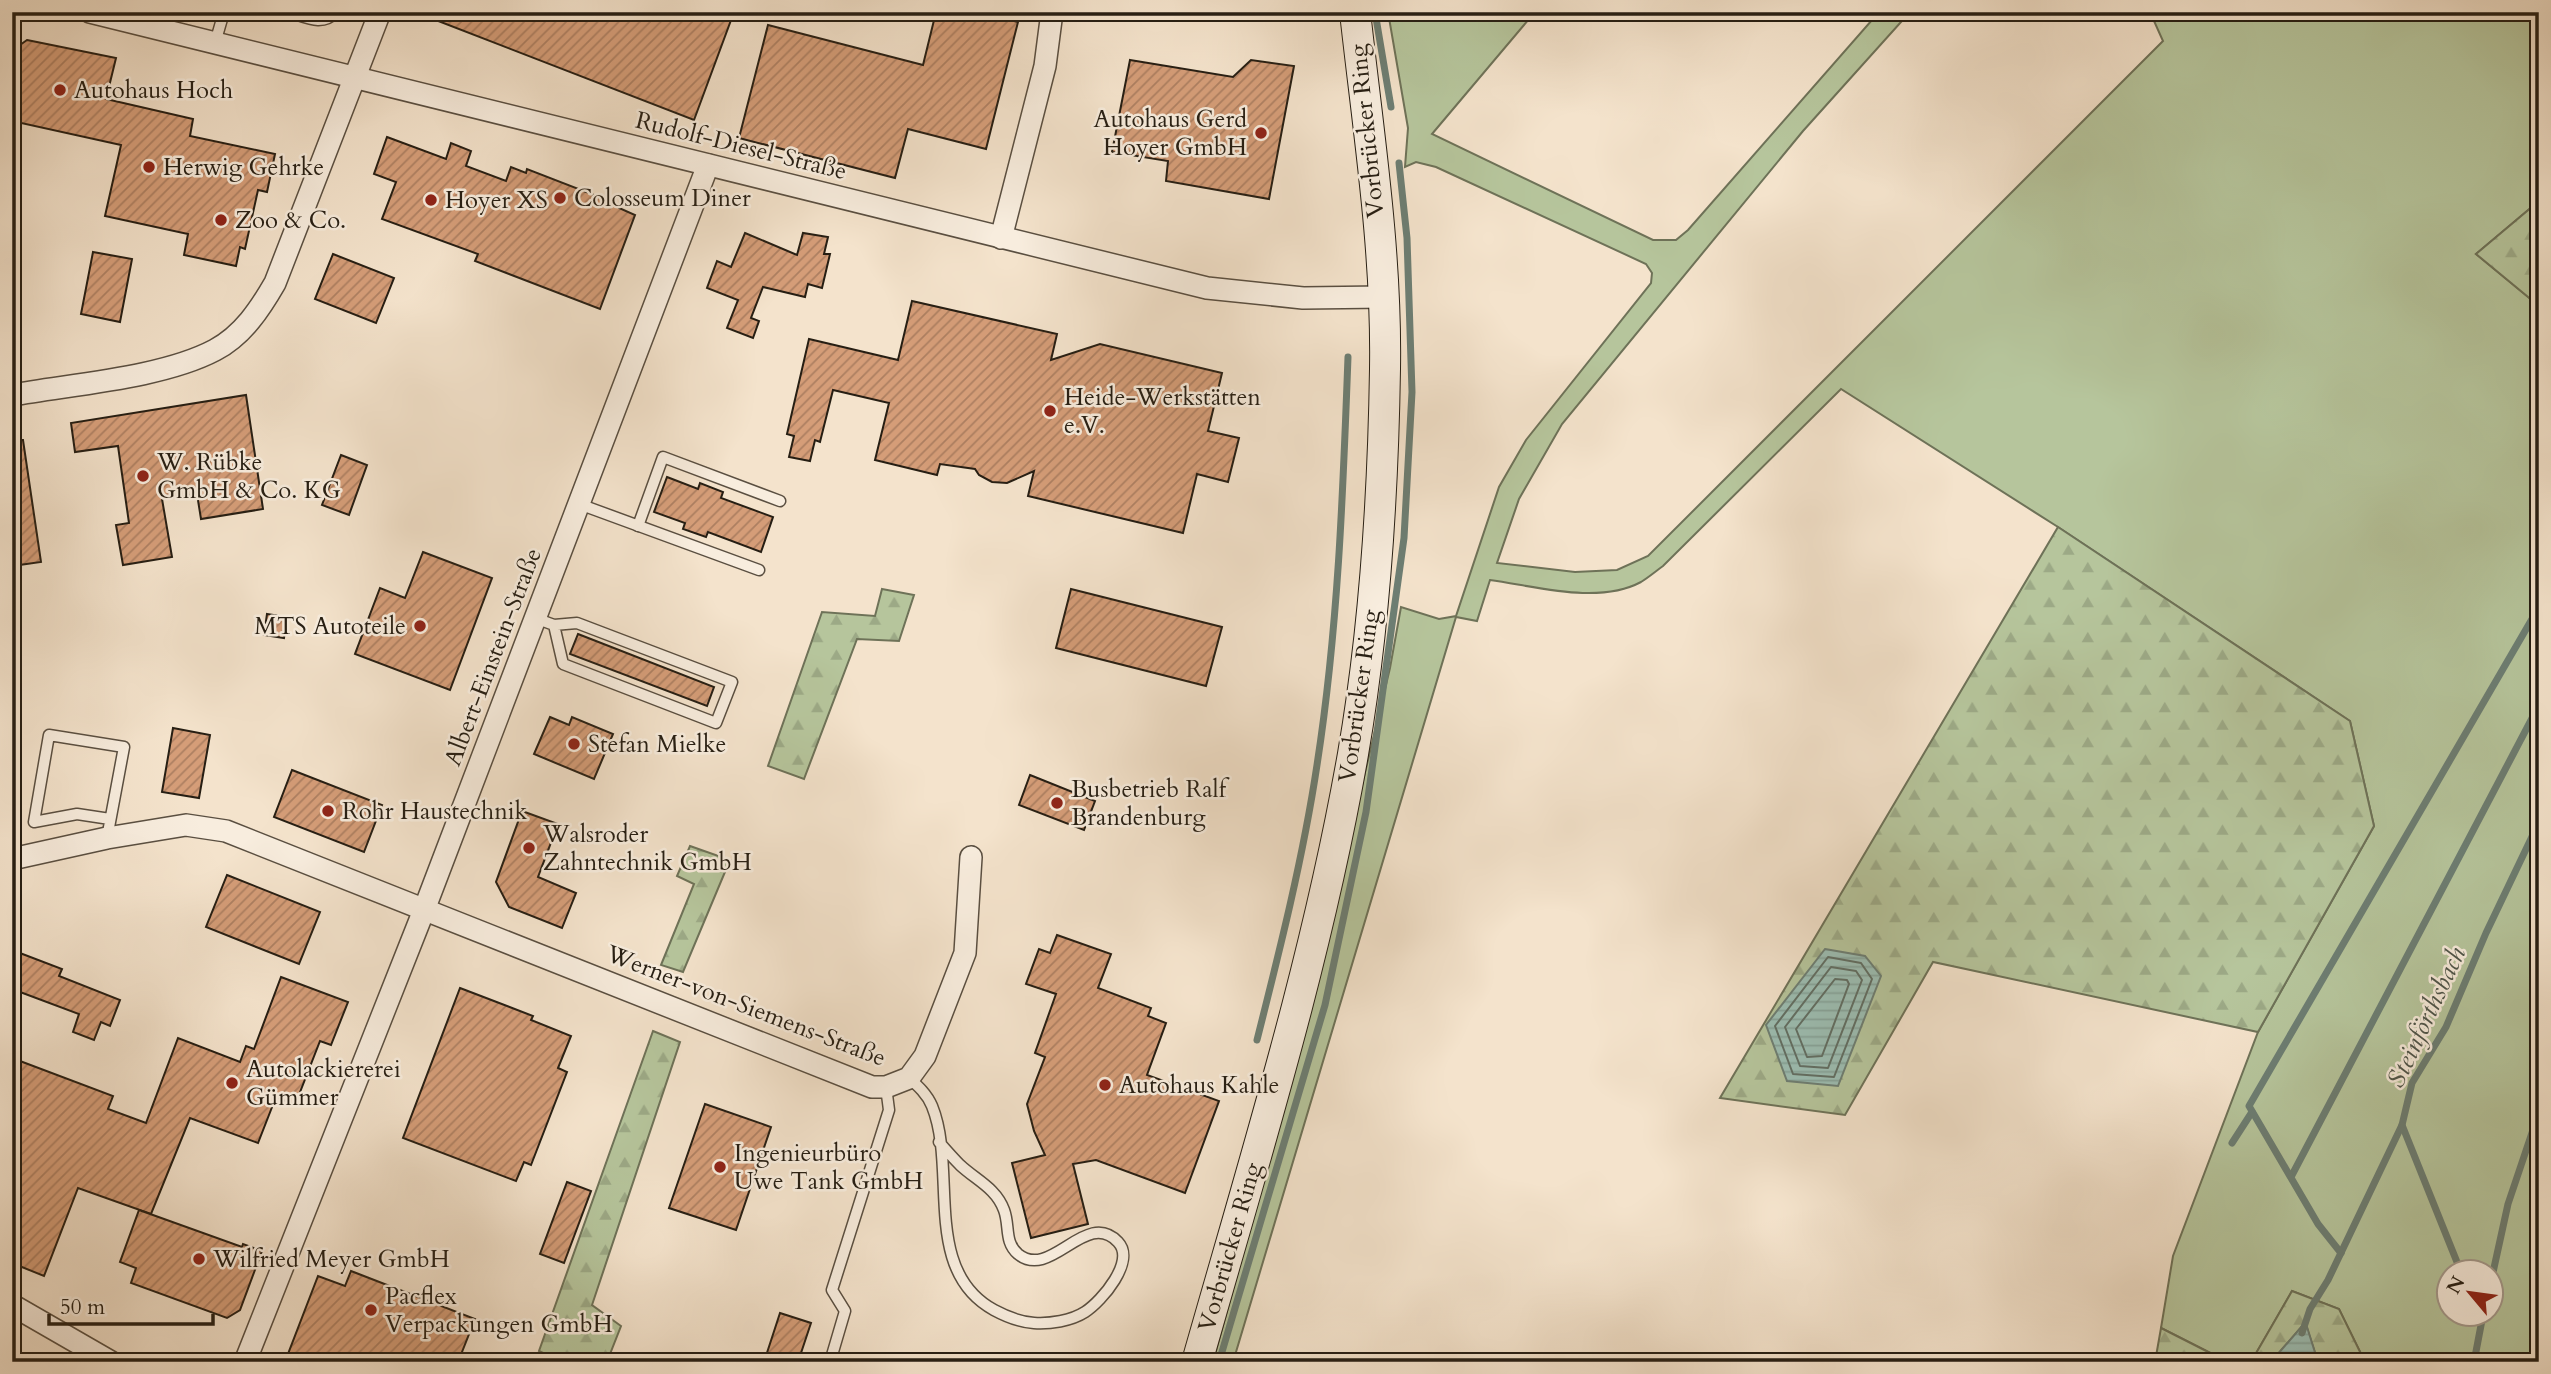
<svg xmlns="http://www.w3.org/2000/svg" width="2551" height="1374" font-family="Cardo,serif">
<defs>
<pattern id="forest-firs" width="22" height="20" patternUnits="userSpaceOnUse" patternTransform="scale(1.75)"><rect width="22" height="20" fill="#b6c59c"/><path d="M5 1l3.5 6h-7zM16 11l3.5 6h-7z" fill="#9ca986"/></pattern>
<pattern id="water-rules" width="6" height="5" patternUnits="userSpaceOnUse" patternTransform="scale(1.75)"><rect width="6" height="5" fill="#9cbeb3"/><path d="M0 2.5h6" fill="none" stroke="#86a399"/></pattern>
<pattern id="building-hatch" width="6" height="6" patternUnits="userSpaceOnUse" patternTransform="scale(1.75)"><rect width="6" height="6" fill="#d59d78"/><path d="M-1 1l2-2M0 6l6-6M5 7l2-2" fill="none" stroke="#ad7f61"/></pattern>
</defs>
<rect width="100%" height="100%" fill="#f4e3cc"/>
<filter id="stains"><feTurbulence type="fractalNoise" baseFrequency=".00286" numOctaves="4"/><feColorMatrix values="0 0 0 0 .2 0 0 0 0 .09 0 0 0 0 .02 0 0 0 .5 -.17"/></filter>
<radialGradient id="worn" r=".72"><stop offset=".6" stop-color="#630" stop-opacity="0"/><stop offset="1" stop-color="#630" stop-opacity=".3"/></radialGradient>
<path fill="#b6c59c" stroke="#6e7258" stroke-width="2" fill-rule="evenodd" d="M1388,12H1535L1432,134L1653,240H1676L1688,230L1879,12H1910L1803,131L1562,424L1519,499L1497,563L1575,572L1617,570L1648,556L2163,41L2150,12H2539V201L2476,254L2539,306V1362H2365L2339,1309L2292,1291L2251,1362H2228L2161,1328L2173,1256L2258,1032L2374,826L2350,721L2058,527L1841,389L1663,566C1656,571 1649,577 1641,582C1598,605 1535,586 1490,580L1477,621L1456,617L1233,1362H1213L1299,1049L1390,668L1401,607L1439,619L1456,616L1499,487L1526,440L1651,283L1652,273L1646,264L1436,167L1416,162L1405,167L1408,128ZM2450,1272H2492V1314H2450Z"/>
<g fill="url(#forest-firs)" stroke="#6e7258" stroke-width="2">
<path d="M2539,201V306L2476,254Z"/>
<path d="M2058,527L2350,721L2374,826L2258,1032L1933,962L1845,1115L1720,1098Z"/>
<path d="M882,589L914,595L899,641L857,639L804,779L768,766L822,612L875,616Z"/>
<path d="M690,846L730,860L683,972L661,965L694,884L677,876Z"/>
<path d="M653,1031L680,1042L592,1305L621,1326L610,1354L604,1362H561L539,1351Z"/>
<path d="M2292,1291L2339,1309L2365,1362H2318L2307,1328L2303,1325L2271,1362H2251Z"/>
<path d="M2161,1328L2228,1362H2155Z"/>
</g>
<g fill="url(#water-rules)" stroke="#6d7e73" stroke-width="2">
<path d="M1825,949L1865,956L1881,976L1838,1086L1787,1081L1766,1025Z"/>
<path d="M2303,1325L2307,1327L2318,1362H2271Z"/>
</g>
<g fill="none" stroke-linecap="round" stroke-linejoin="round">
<g stroke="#616e63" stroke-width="2">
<path d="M1828,957L1861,963L1872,979L1834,1077L1793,1074L1775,1026Z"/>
<path d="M1831,967L1856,971L1862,980L1828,1068L1800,1066L1785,1027Z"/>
<path d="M1835,979L1847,980L1849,984L1822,1056L1807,1057L1796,1029Z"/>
</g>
<g stroke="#6d7e73" stroke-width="7">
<path d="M1375,12L1391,107"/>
<path d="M1257,1040C1280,949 1303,858 1317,765C1338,630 1343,493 1348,357"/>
<path d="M2232,1143L2252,1112"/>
<path d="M2291,1177L2539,705"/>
<path d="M2341,1253L2318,1224L2249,1106L2539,607"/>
<path d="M2461,1272L2402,1125L2412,1083L2446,1027L2486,933L2539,822"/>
<path d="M2492,1277L2508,1204L2539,1112"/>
<path d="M2302,1333L2310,1309L2328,1280L2402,1125"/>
<path d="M1219,1362L1325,1005L1366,812L1404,538L1412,392L1407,238L1399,163"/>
<path d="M2474,1362L2482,1320L2479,1314"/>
</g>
</g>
<g fill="url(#building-hatch)" stroke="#261e13" stroke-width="2">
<path d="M415,12H734L694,120Z"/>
<path d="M936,12H979L1018,22L986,149L908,129L895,178L739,138L768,25L923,65Z"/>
<path d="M27,40L116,58L106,99L193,119L190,136L275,154L267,192L258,190L245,249L240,247L236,266L184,255L188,234L105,216L121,145L12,121V55L13,50Z"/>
<path d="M1130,60L1233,77L1251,60L1294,66L1269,199L1166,181L1168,161L1112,152Z"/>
<path d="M387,137L446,159L451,143L471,151L466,166L506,181L511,167L526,173L527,169L620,205L619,208L635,215L600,309L475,261L478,254L382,219L396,182L374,174Z"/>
<path d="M745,233L797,255L803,233L828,237L824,254H830L822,288L808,284L805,297L763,287L751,318L759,321L753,338L727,328L738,300L707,288L717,261L731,267Z"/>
<path d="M93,252L132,259L120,322L81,314Z"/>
<path d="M333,254L394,278L376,323L315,299Z"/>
<path d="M912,301L1057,334L1051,360L1100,344L1222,373L1208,431L1239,438L1228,482L1197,474L1183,533L1028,496L1034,471L1007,483L992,482L979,475L975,469L940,464L937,475L875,460L889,403L833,390L820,442L815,440L810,461L789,457L794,436L787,434L809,339L898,360Z"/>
<path d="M246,395L263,509L201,519L197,494L162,499L172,557L123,565L116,525L129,523L118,446L75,452L71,423Z"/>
<path d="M12,440H23L41,562L12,566Z"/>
<path d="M341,455L367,465L349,515L322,505Z"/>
<path d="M667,477L698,489L700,483L723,492L721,498L773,517L761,552L708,532L706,537L683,529L685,523L654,512Z"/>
<path d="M423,552L492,578L450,690L355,654L380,588L405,598Z"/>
<path d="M1071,589L1222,627L1206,686L1056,648Z"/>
<path d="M267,614L287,617L284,638L264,635Z"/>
<path d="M578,634L714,687L707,706L570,654Z"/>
<path d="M550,717L569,725L572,717L613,734L594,779L534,754Z"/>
<path d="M173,728L210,735L199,798L162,792Z"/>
<path d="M292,770L382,805L364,852L274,817Z"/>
<path d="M1030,775L1095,801L1084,830L1019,805Z"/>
<path d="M522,811L558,824L538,877L576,893L562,928L509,907L496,882Z"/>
<path d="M227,875L320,912L299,964L206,927Z"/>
<path d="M1057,935L1111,954L1098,988L1151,1008L1148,1016L1166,1023L1147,1075L1219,1101L1185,1193L1096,1160L1073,1164L1088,1224L1031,1238L1012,1163L1045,1155L1034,1131L1027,1104L1045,1057L1035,1053L1056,994L1026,984L1039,949L1050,953Z"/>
<path d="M12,950L62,969L59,976L120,1000L110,1026L101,1022L94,1040L73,1032L79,1014L12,989Z"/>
<path d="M281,977L348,1002L331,1045L320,1041L295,1105L276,1097L258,1143L190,1118L151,1214L78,1188L44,1276L12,1263V1058L113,1096L108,1109L146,1123L178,1038L240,1062L246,1046L254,1049Z"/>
<path d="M460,988L533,1016L531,1020L571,1036L558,1068L567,1072L531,1165L524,1162L516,1181L403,1138Z"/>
<path d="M705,1104L771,1127L736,1230L669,1208Z"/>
<path d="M567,1182L591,1191L564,1263L540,1254Z"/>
<path d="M139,1210L242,1247L243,1244L262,1251L240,1310L227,1318L131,1283L136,1268L120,1262Z"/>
<path d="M351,1271L475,1319L458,1362H308L288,1354L318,1276L345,1286Z"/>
<path d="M780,1313L811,1323L798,1362H764Z"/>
</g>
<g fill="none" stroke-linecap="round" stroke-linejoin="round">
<defs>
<g id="service">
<path d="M289,12C306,17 322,27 336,12"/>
<path d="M215,43L224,12"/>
<path d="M579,504L759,570"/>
<path d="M638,526L663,457L780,501"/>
<path d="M535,618L554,625L577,623L732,682L716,723L563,664L554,625"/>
<path d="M107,838L124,747L49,735L34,822L77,814L110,819"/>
<path d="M909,1078C918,1086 927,1094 932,1106C958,1170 921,1270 994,1310C1007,1317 1020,1322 1034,1323C1050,1324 1071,1321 1085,1312C1102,1301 1136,1261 1118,1242C1086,1208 1051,1281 1018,1254C1004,1242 1010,1226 1004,1210C996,1188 976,1180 960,1165C953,1158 946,1150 939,1142"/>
<path d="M830,1362L845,1311L832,1290L889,1110L886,1087"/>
</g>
<g id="minor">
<path d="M90,12L1207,288L1303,298L1384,297"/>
<path d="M1001,238L1045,66L1052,12"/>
<path d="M12,395C73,384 162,378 215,350C243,335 260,309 275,283L380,12"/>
<path d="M12,859L107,838L186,825L226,831L872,1087H886L909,1078L925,1056L965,953L971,857"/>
<path d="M12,1305L111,1362"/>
<path d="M245,1362L424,910L708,165"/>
</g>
<path id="secondary" d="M1197,1362C1254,1161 1317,960 1353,754C1375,627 1383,498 1385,369C1387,250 1368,130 1355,12"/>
</defs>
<use href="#service" stroke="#5a4f41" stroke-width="13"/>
<use href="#minor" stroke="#5a4f41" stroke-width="24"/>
<use href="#secondary" stroke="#261e13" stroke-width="32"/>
<use href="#service" stroke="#f8edde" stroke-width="10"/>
<use href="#minor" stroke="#f8edde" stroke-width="21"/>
<use href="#secondary" stroke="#f8edde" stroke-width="30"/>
</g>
<g fill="#8f2418" stroke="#f8edde" stroke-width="2.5">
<circle cx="60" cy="90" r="7"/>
<circle cx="1261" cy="133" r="7"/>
<circle cx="149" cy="167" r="7"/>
<circle cx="560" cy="198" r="7"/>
<circle cx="431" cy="200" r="7"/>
<circle cx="221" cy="220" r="7"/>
<circle cx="1050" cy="411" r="7"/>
<circle cx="143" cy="476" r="7"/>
<circle cx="420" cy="626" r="7"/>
<circle cx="574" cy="744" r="7"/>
<circle cx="1057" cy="803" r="7"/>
<circle cx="328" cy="811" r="7"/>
<circle cx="529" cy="848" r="7"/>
<circle cx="232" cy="1083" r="7"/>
<circle cx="1105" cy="1085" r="7"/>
<circle cx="720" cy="1167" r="7"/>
<circle cx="199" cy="1259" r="7"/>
<circle cx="371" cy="1310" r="7"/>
</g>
<g text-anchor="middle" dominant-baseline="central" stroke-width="5" stroke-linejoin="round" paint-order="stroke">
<g font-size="24" fill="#261e13" stroke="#f8edde" text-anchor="start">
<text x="74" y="90">Autohaus Hoch</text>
<text x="1247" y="119" text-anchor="end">Autohaus Gerd<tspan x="1247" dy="28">Hoyer GmbH</tspan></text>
<text x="163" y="167">Herwig Gehrke</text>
<text x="574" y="198">Colosseum Diner</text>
<text x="445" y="200">Hoyer XS</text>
<text x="235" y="220">Zoo &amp; Co.</text>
<text x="1064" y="397">Heide-Werkstätten<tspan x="1064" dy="28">e.V.</tspan></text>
<text x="157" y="462">W. Rübke<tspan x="157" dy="28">GmbH &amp; Co. KG</tspan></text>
<text x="406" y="626" text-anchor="end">MTS Autoteile</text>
<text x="588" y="744">Stefan Mielke</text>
<text x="1071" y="789">Busbetrieb Ralf<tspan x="1071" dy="28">Brandenburg</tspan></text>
<text x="342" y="811">Rohr Haustechnik</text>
<text x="543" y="834">Walsroder<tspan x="543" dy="28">Zahntechnik GmbH</tspan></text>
<text x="246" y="1069">Autolackiererei<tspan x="246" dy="28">Gümmer</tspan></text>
<text x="1119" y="1085">Autohaus Kahle</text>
<text x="734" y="1153">Ingenieurbüro<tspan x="734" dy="28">Uwe Tank GmbH</tspan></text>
<text x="213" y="1259">Wilfried Meyer GmbH</text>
<text x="385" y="1296">Pacflex<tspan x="385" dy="28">Verpackungen GmbH</tspan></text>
</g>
<g font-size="24" fill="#261e13" stroke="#f8edde">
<text transform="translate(1367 131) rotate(-96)">Vorbrücker Ring</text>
<text transform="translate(741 146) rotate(14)">Rudolf-Diesel-Straße</text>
<text transform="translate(493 657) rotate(-69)">Albert-Einstein-Straße</text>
<text transform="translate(1359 696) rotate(-82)">Vorbrücker Ring</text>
<text transform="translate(746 1006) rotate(21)">Werner-von-Siemens-Straße</text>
<text transform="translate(1230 1247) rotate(-74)">Vorbrücker Ring</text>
</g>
<g font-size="26" font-style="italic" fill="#4f564b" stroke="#f8edde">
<text transform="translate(2426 1017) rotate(-65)">Steinförthsbach</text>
</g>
</g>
<rect width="2551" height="1374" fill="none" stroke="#f4e3cc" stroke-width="42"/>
<rect x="14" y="14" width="2523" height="1346" fill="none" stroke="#261e13" stroke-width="3.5"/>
<rect x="21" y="21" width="2509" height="1332" fill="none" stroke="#261e13" stroke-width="2"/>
<g transform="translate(2470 1293) rotate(299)"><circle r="33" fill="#f8edde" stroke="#a49a8d" stroke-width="2"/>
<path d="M0-5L12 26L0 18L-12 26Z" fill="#8f2418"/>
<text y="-10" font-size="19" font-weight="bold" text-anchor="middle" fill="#261e13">N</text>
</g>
<path d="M49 1314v10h164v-10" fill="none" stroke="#261e13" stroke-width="3.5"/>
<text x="60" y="1314" font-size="21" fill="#261e13" stroke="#f8edde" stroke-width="5" paint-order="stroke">50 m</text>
<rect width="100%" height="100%" filter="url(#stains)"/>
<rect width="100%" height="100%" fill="url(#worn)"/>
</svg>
